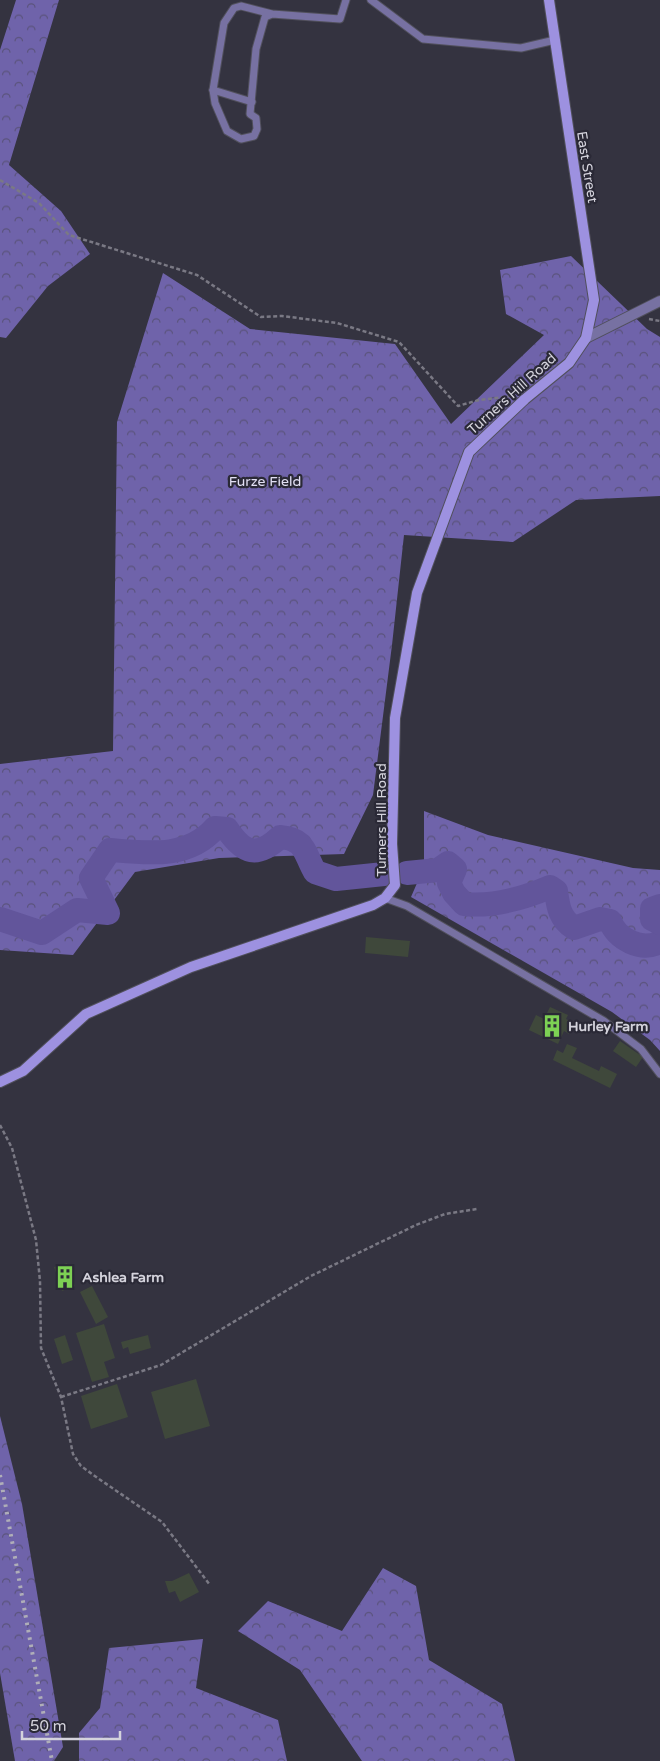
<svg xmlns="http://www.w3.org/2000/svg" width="660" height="1761" font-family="'Varela Round',sans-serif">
<defs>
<pattern id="forest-crowns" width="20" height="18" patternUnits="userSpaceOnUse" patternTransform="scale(1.25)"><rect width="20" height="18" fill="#6f63aa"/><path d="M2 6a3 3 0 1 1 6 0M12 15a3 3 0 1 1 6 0" fill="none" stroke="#5a537b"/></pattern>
</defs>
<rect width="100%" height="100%" fill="#343340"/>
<g fill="url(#forest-crowns)">
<path d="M16,0H59L9,165L61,211L90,254L48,286L6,338L0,337V50Z"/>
<path d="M571,256L647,329L660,337V496L576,500L513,542L404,535L392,645L373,795L344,854L219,858L135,872L73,955L0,950V764L113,751L117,422L163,273L250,329L395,344L451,424L544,335L506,314L500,270Z"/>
<path d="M424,811L488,835L633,868L660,870V1051L650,1040L612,1012L411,897L424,867Z"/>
<path d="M0,1416L22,1504L63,1747L54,1761H15L0,1673Z"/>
<path d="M383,1568L416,1586L429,1660L502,1704L515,1761H362L300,1670L238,1631L268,1601L342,1631Z"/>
<path d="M203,1639L196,1688L278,1720L287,1761H79V1733L100,1708L109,1648Z"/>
</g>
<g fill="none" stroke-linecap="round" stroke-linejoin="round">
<g stroke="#62559b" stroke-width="24">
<path d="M407,873L438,870L448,863L455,869L449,883L454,893L464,904C494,907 522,899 550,887L556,891C558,907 560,919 574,928L600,919L610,921C617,939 641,952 660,942"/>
<path d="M660,906L652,909V919L660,923"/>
<path d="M0,919L42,933L77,910L108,913L91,878L110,850C147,853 188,859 215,828L227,829C244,854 257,858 280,837C306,839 304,853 315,872L336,879L384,874"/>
</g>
</g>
<g fill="#3f483b">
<path d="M366,937L410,941L408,957L365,953Z"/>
<path d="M550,1007L568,1015L566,1019L574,1023L569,1034L564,1031L558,1044L529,1030L536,1015L544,1019Z"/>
<path d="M620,1041L643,1057L636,1067L613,1051Z"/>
<path d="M567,1044L577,1048L572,1058L599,1071L601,1066L617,1074L610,1088L553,1060L557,1050L563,1053Z"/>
<path d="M67,1263L75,1286L62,1291L54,1267Z"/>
<path d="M92,1286L108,1317L96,1324L80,1292Z"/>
<path d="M104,1324L115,1358L104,1362L109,1377L92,1382L76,1333Z"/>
<path d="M65,1335L73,1360L62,1364L54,1339Z"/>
<path d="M148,1335L151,1348L130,1354L128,1347L123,1349L121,1342Z"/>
<path d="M196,1379L210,1426L165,1439L151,1392Z"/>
<path d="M117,1384L128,1417L91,1429L81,1396Z"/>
<path d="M189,1573L199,1592L180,1602L175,1591L169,1593L165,1581H172Z"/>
</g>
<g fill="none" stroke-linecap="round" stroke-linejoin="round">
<defs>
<g id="service">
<path d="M371,0L423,39L521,48L555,40"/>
<path d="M272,14L241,6L234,8L224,23L213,90L215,103L227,131L241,139L254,136L257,129L256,118L250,114L256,49L265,17L272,14L340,19L346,0"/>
<path d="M213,90L252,102"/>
<path d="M385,898L407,906L604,1021L641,1049L660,1074"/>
</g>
<path id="minor" d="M586,338L660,301"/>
<path id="secondary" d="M0,1082L23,1071L86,1014L191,967L373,905L385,898L395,885L392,844L395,718L417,593L469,452L525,399L569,363L586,338L594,300L549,0"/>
</defs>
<use href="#service" stroke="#51505c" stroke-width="9"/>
<use href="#minor" stroke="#51505c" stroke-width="12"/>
<use href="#secondary" stroke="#51505c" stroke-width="12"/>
<g stroke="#7a7984" stroke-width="2.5" stroke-dasharray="4 2.5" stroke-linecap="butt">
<path d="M0,180L39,203L69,235L197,275L261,317L282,316L337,323L399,342L458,406L479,400L512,396"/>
<path d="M649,319L660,321"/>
<path d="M0,1125L12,1148L36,1240L40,1281L41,1348L61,1397L73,1454L81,1466L99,1479L162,1522L210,1585"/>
<path d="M61,1397L161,1365L311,1276L416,1225L445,1214L477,1209"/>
</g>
<use href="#service" stroke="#7771a2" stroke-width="7"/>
<use href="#minor" stroke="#7771a2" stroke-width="10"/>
<use href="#secondary" stroke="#9d91e0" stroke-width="10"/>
<path stroke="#afaeb8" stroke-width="4" stroke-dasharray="2.5 5" stroke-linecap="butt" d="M0,1475L52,1761"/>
</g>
<defs>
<symbol id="building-bare" viewBox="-9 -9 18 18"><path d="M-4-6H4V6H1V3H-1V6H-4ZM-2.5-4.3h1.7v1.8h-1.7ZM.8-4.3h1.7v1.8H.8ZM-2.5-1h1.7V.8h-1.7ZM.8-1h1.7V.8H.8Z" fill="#7dd154" stroke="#2a2936" stroke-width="2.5" paint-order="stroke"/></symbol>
</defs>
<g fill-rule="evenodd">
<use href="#building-bare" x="536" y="1010" width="32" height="32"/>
<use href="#building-bare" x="49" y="1261" width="32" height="32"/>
</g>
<g text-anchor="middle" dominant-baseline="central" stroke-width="4.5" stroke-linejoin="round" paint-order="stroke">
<g font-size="14" fill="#d4d3dc" stroke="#2a2936">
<text transform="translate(587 167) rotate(81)">East Street</text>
<text transform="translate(512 394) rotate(-42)">Turners Hill Road</text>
<text transform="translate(381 820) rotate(-90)">Turners Hill Road</text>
</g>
<g font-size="14" fill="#e2e0f4" stroke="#2a2936">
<text x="265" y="481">Furze Field</text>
</g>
<g font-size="14" font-weight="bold" fill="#d4d3dc" stroke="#2a2936" text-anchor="start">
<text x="568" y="1026">Hurley Farm</text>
<text x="82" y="1277">Ashlea Farm</text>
</g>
</g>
<path d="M22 1731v8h98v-8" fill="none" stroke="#d4d3dc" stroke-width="2.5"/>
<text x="30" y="1731" font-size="15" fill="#d4d3dc" stroke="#2a2936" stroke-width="4" paint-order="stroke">50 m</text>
</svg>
